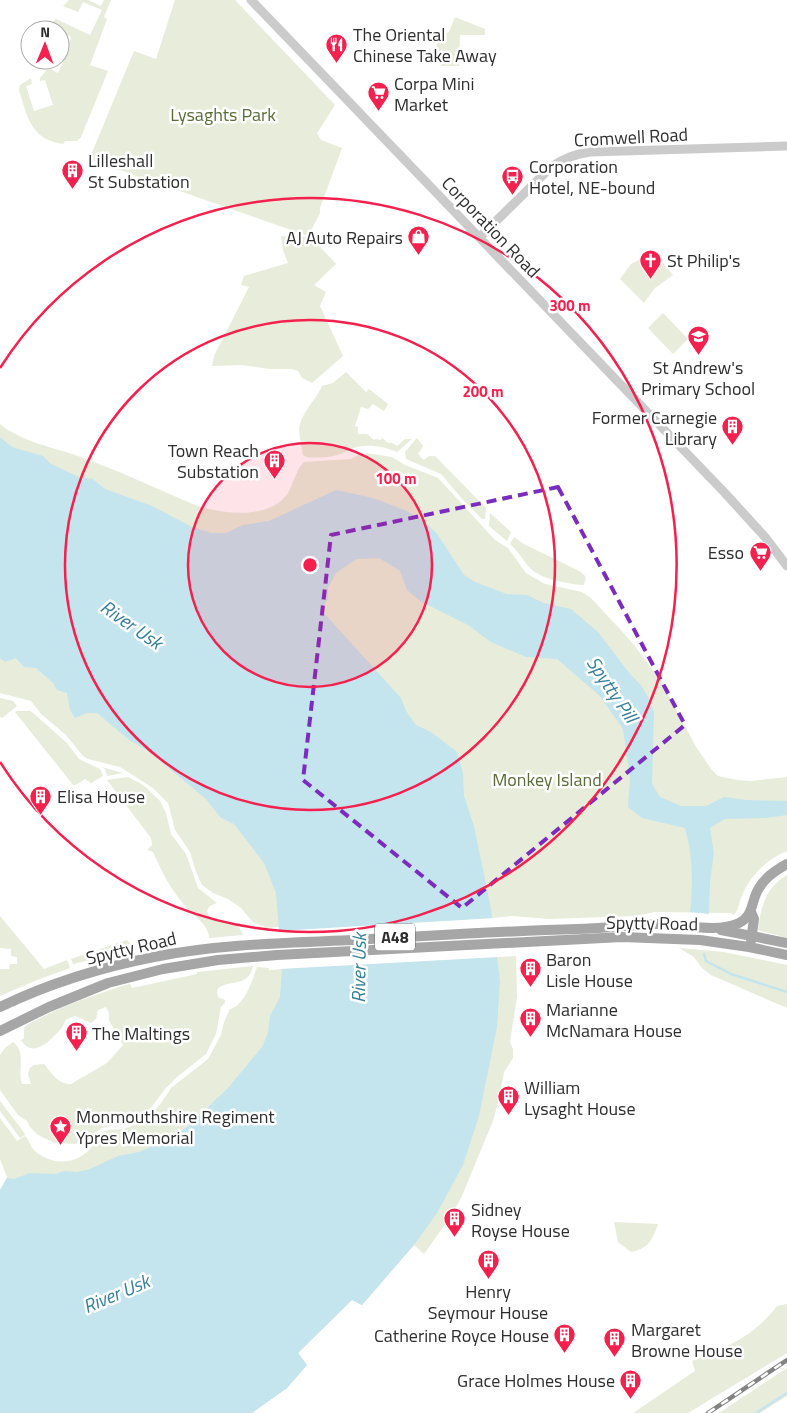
<svg xmlns="http://www.w3.org/2000/svg" width="787" height="1413" font-family="'Titillium Web',sans-serif">
<rect width="100%" height="100%" fill="#fff"/>
<g fill="#e7edda">
<path d="M69,0H88L101,6L104,0H111L104,17L107,19L90,65L108,71L81,137L77,141H65L63,144C31,140 27,116 19,90L20,85L31,78L32,84L26,86L34,111L53,105L45,80L40,81V78L48,68L58,73L69,50L66,49L68,45L60,41V36L70,41L71,37L50,24L56,19L90,35L102,10L83,2L78,12L63,6Z"/>
<path d="M175,0H235L335,105L317,133L321,140L342,148L320,208V213L308,236L94,161L91,155L134,51L156,59Z"/>
<path d="M455,17L485,29V35H460L459,66H441L435,38L449,32Z"/>
<path d="M281,236L311,237L336,264L314,285L326,292L320,306L343,356L312,383L302,378L298,371L292,369H270L242,365L212,366L214,356L249,287L241,285L244,276L288,263L283,250Z"/>
<path d="M654,252L673,275L655,288L644,303L620,279L631,264Z"/>
<path d="M663,313L688,339L673,354L648,328Z"/>
<path d="M346,372L366,392L369,389L388,404L384,411L373,404L368,409L361,407L355,426L358,427V434H367L374,440L376,439L381,440L382,438L388,443H392L397,446L405,439H412L397,452C384,446 365,443 351,449C346,451 342,454 337,455C328,458 315,458 306,457L303,455C302,449 299,434 299,430C300,414 316,400 322,386L333,383Z"/>
<path d="M0,424C22,442 52,447 78,456C117,470 155,488 193,504C220,514 269,521 288,493C293,484 297,468 304,462L351,459L358,455L365,456L366,453L392,457L405,465L438,478L495,540L508,548L526,573L545,584L582,592L591,598L629,639L660,679L696,747L712,770L718,776L737,780L751,781L787,777V851C766,859 749,877 741,898C738,905 739,911 733,915L731,913L655,912L634,916L549,919L513,916L492,918L497,957L516,956L517,997L510,1042L513,1049V1058L504,1072L499,1099L493,1121L461,1198L451,1216L424,1254L414,1245L362,1305L352,1300L298,1353L307,1365L287,1388L252,1413L290,1280V561L0,492Z"/>
<path d="M417,438L423,446L418,454L424,460L429,456H435L486,508L485,519H482L463,500L441,474L406,459L405,452Z"/>
<path d="M490,513L511,532L507,541L489,526Z"/>
<path d="M514,537L522,543L581,572L586,577L584,585C568,584 538,579 528,566C522,558 517,550 510,544Z"/>
<path d="M0,588L177,723L311,922L234,1147L0,1190L7,1177L0,1159V1118L17,1141L25,1136C29,1140 30,1145 33,1149C48,1165 74,1166 89,1150C95,1144 94,1137 103,1132C108,1129 116,1130 122,1129C131,1127 139,1123 148,1121L149,1117L161,1103L171,1088L208,1059L221,1035L224,1022L230,1009C244,1007 253,979 257,967L269,968V970L282,969L279,927L265,928L264,926L254,923L240,907L228,899L213,893L202,885L196,872L190,852L175,830L168,803L153,788L120,767L88,759L83,756L66,735L41,714L31,701L0,693Z"/>
<path d="M0,698L13,701L17,706L2,718L0,717Z"/>
<path d="M17,711H30L33,713L67,743L79,759L100,769L103,776L91,783L85,779L74,786L15,712Z"/>
<path d="M102,767L123,773L107,776L105,769Z"/>
<path d="M128,777L143,785L160,801L166,813L171,834L186,854L198,888L217,903C212,904 209,906 207,911C213,932 236,912 243,935L209,938C209,925 194,916 186,907C171,890 162,872 153,852L147,850L152,845L151,838L107,780Z"/>
<path d="M787,875V938L758,930C761,907 765,888 787,875Z"/>
<path d="M0,916L44,969L67,960L70,968L37,980L0,996V969H9L10,964H17V957L11,956V949L0,948Z"/>
<path d="M127,940L136,949L73,964L71,959Z"/>
<path d="M679,948L724,952L787,965V1008L711,975L701,967L694,957Z"/>
<path d="M253,966C248,990 225,978 217,990L218,997L225,1000V1003L221,1007L216,1034L206,1054L178,1076L165,1089L147,1113L132,1121L102,1128L85,1140L75,1144L55,1143L38,1135L30,1127L27,1121L18,1115L0,1090V1055L5,1048L13,1042C27,1052 17,1071 22,1084H31L28,1074L30,1068L34,1065L44,1064C52,1074 58,1084 71,1084L107,1063L123,1045L109,1020V1013L106,1007L98,1010L96,1019L91,1023L75,1016L65,1020C64,1027 59,1031 54,1036C44,1046 31,1056 21,1040L24,1038V1029L25,1026C57,1008 91,996 125,985L130,984L132,988L197,974V972Z"/>
<path d="M0,1101L23,1131L25,1135L20,1138L0,1111Z"/>
<path d="M614,1222L658,1224C653,1239 648,1249 631,1252L618,1242Z"/>
<path d="M787,1304V1353L688,1413H633L695,1371L692,1361C728,1346 752,1338 777,1306Z"/>
<path d="M787,1368V1396L760,1413H719Z"/>
</g>
<path fill="#c4e4ee" d="M0,437L12,447L43,456L51,464L79,477L93,479L105,489L152,506L192,527L211,533H226L243,525L269,521L336,490L373,498L407,511L425,522L438,535L464,575L475,582L507,594L527,595L544,603L571,609L598,632L630,674L641,685L648,697L654,712L652,784L660,797L681,806H706L724,797L747,800L787,801V815L766,818L725,819L710,828L714,853L710,881L709,914L690,912C693,885 693,855 685,828L642,818L628,807L630,779L623,729L600,696L557,659L526,657L491,642L468,625L420,601L407,590L400,571L379,558L356,559L336,573L328,587V599L321,610L401,698L406,711L416,725L431,732L457,752L463,773L464,796L474,826L491,909L500,981L497,1027L479,1116L463,1165L437,1213L414,1245L362,1305L352,1300L298,1353L307,1365L287,1388L252,1413H0V1190L7,1178L14,1179L30,1173L56,1174L64,1171L77,1172L90,1169L118,1156L139,1152L166,1140L187,1127L228,1088L262,1047L268,1033L270,1016L280,997L282,969L276,893L264,863L234,824L221,818L205,798L148,751L128,739L97,713H87L75,718L70,710L67,693L57,690L53,683L36,668L24,667L16,658L5,662L0,658Z"/>
<path fill="#fff" d="M495,918L499,957L280,969L277,931Z"/>
<g fill="none" stroke-linecap="round" stroke-linejoin="round">
<g stroke="#c4e4ee" stroke-width="2.5">
<path d="M704,954L706,961L731,974L787,992"/>
<path d="M756,1413L787,1393"/>
</g>
<g stroke="#cbcbcb" stroke-width="9">
<path d="M251,0L724,492L765,537L787,566"/>
<path d="M480,237L551,167C564,158 575,154 590,152L787,146"/>
</g>
<g stroke="#a6a6a6" stroke-width="10">
<path d="M721,930L787,943"/>
<path d="M751,941L754,919L751,912"/>
<path d="M0,1007C48,984 102,967 154,957C219,944 287,943 353,940C428,936 503,931 577,929C604,928 630,925 656,924C683,923 714,934 739,923C754,916 751,900 759,888C765,877 776,870 787,864"/>
<path d="M0,1031L49,1007L108,983L163,969L218,960L277,955L622,937L700,940L749,947L787,955"/>
</g>
<defs>
<path id="rail" d="M708,1413L787,1360"/>
</defs>
<use href="#rail" stroke="#838383" stroke-width="4.5"/>
<use href="#rail" stroke="#fff" stroke-width="2.5" stroke-dasharray="8" stroke-linecap="butt"/>
</g>
<path fill="none" stroke="#7b2cbf" stroke-width="4" stroke-dasharray="10 6" stroke-linejoin="round" d="M558,487L685,725L462,908L303,780L331,535Z"/>
<circle cx="310" cy="565" r="122" fill="#f4204e" fill-opacity=".12"/>
<g fill="none" stroke="#f4204e" stroke-width="2.5">
<circle cx="310" cy="565" r="122"/>
<circle cx="310" cy="565" r="245"/>
<path d="M0 368A367 367 0 1 1 0 762"/>
</g>
<defs>
<symbol id="restaurant-pin" viewBox="-11 -11 22 30"><path d="M0 17L-7.5 6A9.5 9.5 0 1 1 7.5 6Z" fill="#f4204e" stroke="#fff"/><path d="M-5-6h1v4h1v-4h1v4h1v-4h1v5L-1.5 .5V6h-2V.5L-5-1ZM5-6V6H3V1.5H1.5Q1.5-4 5-6Z" fill="#fff"/></symbol>
<symbol id="supermarket-pin" viewBox="-11 -11 22 30"><path d="M0 17L-7.5 6A9.5 9.5 0 1 1 7.5 6Z" fill="#f4204e" stroke="#fff"/><path d="M-6-5.5h2.5l.6 2H6L4.5 2H-2.5L-4.4-4H-6ZM-1.5 3.2a1.3 1.3 0 1 0 .1 0ZM3 3.2a1.3 1.3 0 1 0 .1 0Z" fill="#fff"/></symbol>
<symbol id="building-pin" viewBox="-11 -11 22 30"><path d="M0 17L-7.5 6A9.5 9.5 0 1 1 7.5 6Z" fill="#f4204e" stroke="#fff"/><path d="M-4-6H4V6H1V3H-1V6H-4ZM-2.5-4.3h1.7v1.8h-1.7ZM.8-4.3h1.7v1.8H.8ZM-2.5-1h1.7V.8h-1.7ZM.8-1h1.7V.8H.8Z" fill="#fff"/></symbol>
<symbol id="bus-pin" viewBox="-11 -11 22 30"><path d="M0 17L-7.5 6A9.5 9.5 0 1 1 7.5 6Z" fill="#f4204e" stroke="#fff"/><path d="M-5-6H5V4H4V6H2V4H-2V6H-4V4H-5ZM-3.5-4V0h7V-4ZM-3.5 1.2v1.5H-2V1.2ZM2 1.2v1.5H3.5V1.2Z" fill="#fff"/></symbol>
<symbol id="shop-pin" viewBox="-11 -11 22 30"><path d="M0 17L-7.5 6A9.5 9.5 0 1 1 7.5 6Z" fill="#f4204e" stroke="#fff"/><path d="M-5-2.5h2.3a2.7 3.5 0 0 1 5.4 0H5L5.5 6h-11ZM-1.5-2.5h3a1.5 2.3 0 0 0-3 0Z" fill="#fff"/></symbol>
<symbol id="church-pin" viewBox="-11 -11 22 30"><path d="M0 17L-7.5 6A9.5 9.5 0 1 1 7.5 6Z" fill="#f4204e" stroke="#fff"/><path d="M-1.2-6h2.4v3.5h3.3v2.4h-3.3V6h-2.4V-.1h-3.3v-2.4h3.3Z" fill="#fff"/></symbol>
<symbol id="school-pin" viewBox="-11 -11 22 30"><path d="M0 17L-7.5 6A9.5 9.5 0 1 1 7.5 6Z" fill="#f4204e" stroke="#fff"/><path d="M0-5L7-2L0 1L-7-2ZM-4 1L0 2.5L4 1V4Q0 6-4 4Z" fill="#fff"/></symbol>
<symbol id="sight-pin" viewBox="-11 -11 22 30"><path d="M0 17L-7.5 6A9.5 9.5 0 1 1 7.5 6Z" fill="#f4204e" stroke="#fff"/><path d="M0-6L1.8-2.2L6-1.7L2.9 1.2L3.7 5.4L0 3.3L-3.7 5.4L-2.9 1.2L-6-1.7L-1.8-2.2Z" fill="#fff"/></symbol>
</defs>
<g fill-rule="evenodd">
<use href="#restaurant-pin" x="324" y="32" width="25" height="34"/>
<use href="#supermarket-pin" x="366" y="80" width="25" height="34"/>
<use href="#building-pin" x="60" y="158" width="25" height="34"/>
<use href="#bus-pin" x="500" y="164" width="25" height="34"/>
<use href="#shop-pin" x="406" y="224" width="25" height="34"/>
<use href="#church-pin" x="638" y="248" width="25" height="34"/>
<use href="#school-pin" x="686" y="324" width="25" height="34"/>
<use href="#building-pin" x="720" y="414" width="25" height="34"/>
<use href="#building-pin" x="262" y="448" width="25" height="34"/>
<use href="#supermarket-pin" x="748" y="540" width="25" height="34"/>
<use href="#building-pin" x="28" y="784" width="25" height="34"/>
<use href="#building-pin" x="518" y="956" width="25" height="34"/>
<use href="#building-pin" x="518" y="1006" width="25" height="34"/>
<use href="#building-pin" x="64" y="1020" width="25" height="34"/>
<use href="#building-pin" x="496" y="1084" width="25" height="34"/>
<use href="#sight-pin" x="48" y="1114" width="25" height="34"/>
<use href="#building-pin" x="442" y="1206" width="25" height="34"/>
<use href="#building-pin" x="476" y="1248" width="25" height="34"/>
<use href="#building-pin" x="552" y="1322" width="25" height="34"/>
<use href="#building-pin" x="602" y="1326" width="25" height="34"/>
<use href="#building-pin" x="618" y="1368" width="25" height="34"/>
</g>
<g text-anchor="middle" dominant-baseline="central" stroke-width="5" stroke-linejoin="round" paint-order="stroke">
<rect fill="#fff" stroke="#6d6d6d" stroke-width="1" x="375" y="923.5" width="40" height="27" rx="4"/>
<g font-size="16" font-weight="bold" fill="#2e2e2e">
<text x="395" y="937">A48</text>
</g>
<g font-size="18" fill="#2e2e2e" stroke="#fff" text-anchor="start">
<text x="353" y="34">The Oriental<tspan x="353" dy="21">Chinese Take Away</tspan></text>
<text x="394" y="83">Corpa Mini<tspan x="394" dy="21">Market</tspan></text>
<text x="88" y="160">Lilleshall<tspan x="88" dy="21">St Substation</tspan></text>
<text x="529" y="166">Corporation<tspan x="529" dy="21">Hotel, NE-bound</tspan></text>
<text x="403" y="237" text-anchor="end">AJ Auto Repairs</text>
<text x="667" y="260">St Philip's</text>
<text x="698" y="367" text-anchor="middle">St Andrew's<tspan x="698" dy="21">Primary School</tspan></text>
<text x="717" y="417" text-anchor="end">Former Carnegie<tspan x="717" dy="21">Library</tspan></text>
<text x="259" y="450" text-anchor="end">Town Reach<tspan x="259" dy="21">Substation</tspan></text>
<text x="744" y="552" text-anchor="end">Esso</text>
<text x="57" y="796">Elisa House</text>
<text x="546" y="959">Baron<tspan x="546" dy="21">Lisle House</tspan></text>
<text x="546" y="1009">Marianne<tspan x="546" dy="21">McNamara House</tspan></text>
<text x="92" y="1033">The Maltings</text>
<text x="524" y="1087">William<tspan x="524" dy="21">Lysaght House</tspan></text>
<text x="76" y="1116">Monmouthshire Regiment<tspan x="76" dy="21">Ypres Memorial</tspan></text>
<text x="471" y="1209">Sidney<tspan x="471" dy="21">Royse House</tspan></text>
<text x="488" y="1291" text-anchor="middle">Henry<tspan x="488" dy="21">Seymour House</tspan></text>
<text x="631" y="1329">Margaret<tspan x="631" dy="21">Browne House</tspan></text>
<text x="549" y="1335" text-anchor="end">Catherine Royce House</text>
<text x="615" y="1380" text-anchor="end">Grace Holmes House</text>
</g>
<g font-size="18" fill="#586d37" stroke="#fff">
<text x="223" y="114">Lysaghts Park</text>
<text x="547" y="779">Monkey Island</text>
</g>
<g font-size="18" fill="#2e2e2e" stroke="#fff">
<text transform="translate(631 137) rotate(-3)">Cromwell Road</text>
<text transform="translate(491 227) rotate(46)">Corporation Road</text>
<text transform="translate(652 923) rotate(1)">Spytty Road</text>
<text transform="translate(131 948) rotate(-13)">Spytty Road</text>
</g>
<g font-size="19" font-style="italic" fill="#357f97" stroke="#fff">
<text transform="translate(132 624) rotate(35)">River Usk</text>
<text transform="translate(613 689) rotate(56)">Spytty Pill</text>
<text transform="translate(358 968) rotate(-89)">River Usk</text>
<text transform="translate(116 1293) rotate(-23)">River Usk</text>
</g>
</g>
<circle cx="310" cy="565" r="8" fill="#f4204e" stroke="#fff" stroke-width="2.5"/>
<g font-size="15" text-anchor="middle" font-weight="bold" fill="#f4204e" stroke="#fff" stroke-width="5" stroke-linejoin="round" paint-order="stroke">
<text x="570" y="311">300 m</text>
<text x="483" y="397">200 m</text>
<text x="396" y="484">100 m</text>
</g>
<g transform="translate(45 45) rotate(1)"><circle r="24" fill="#ffffff" stroke="#ababab"/>
<path d="M0-4L9 19L0 12L-9 19Z" fill="#f4204e"/>
<text y="-8" font-size="14" font-weight="bold" text-anchor="middle" fill="#2e2e2e">N</text>
</g>
</svg>
